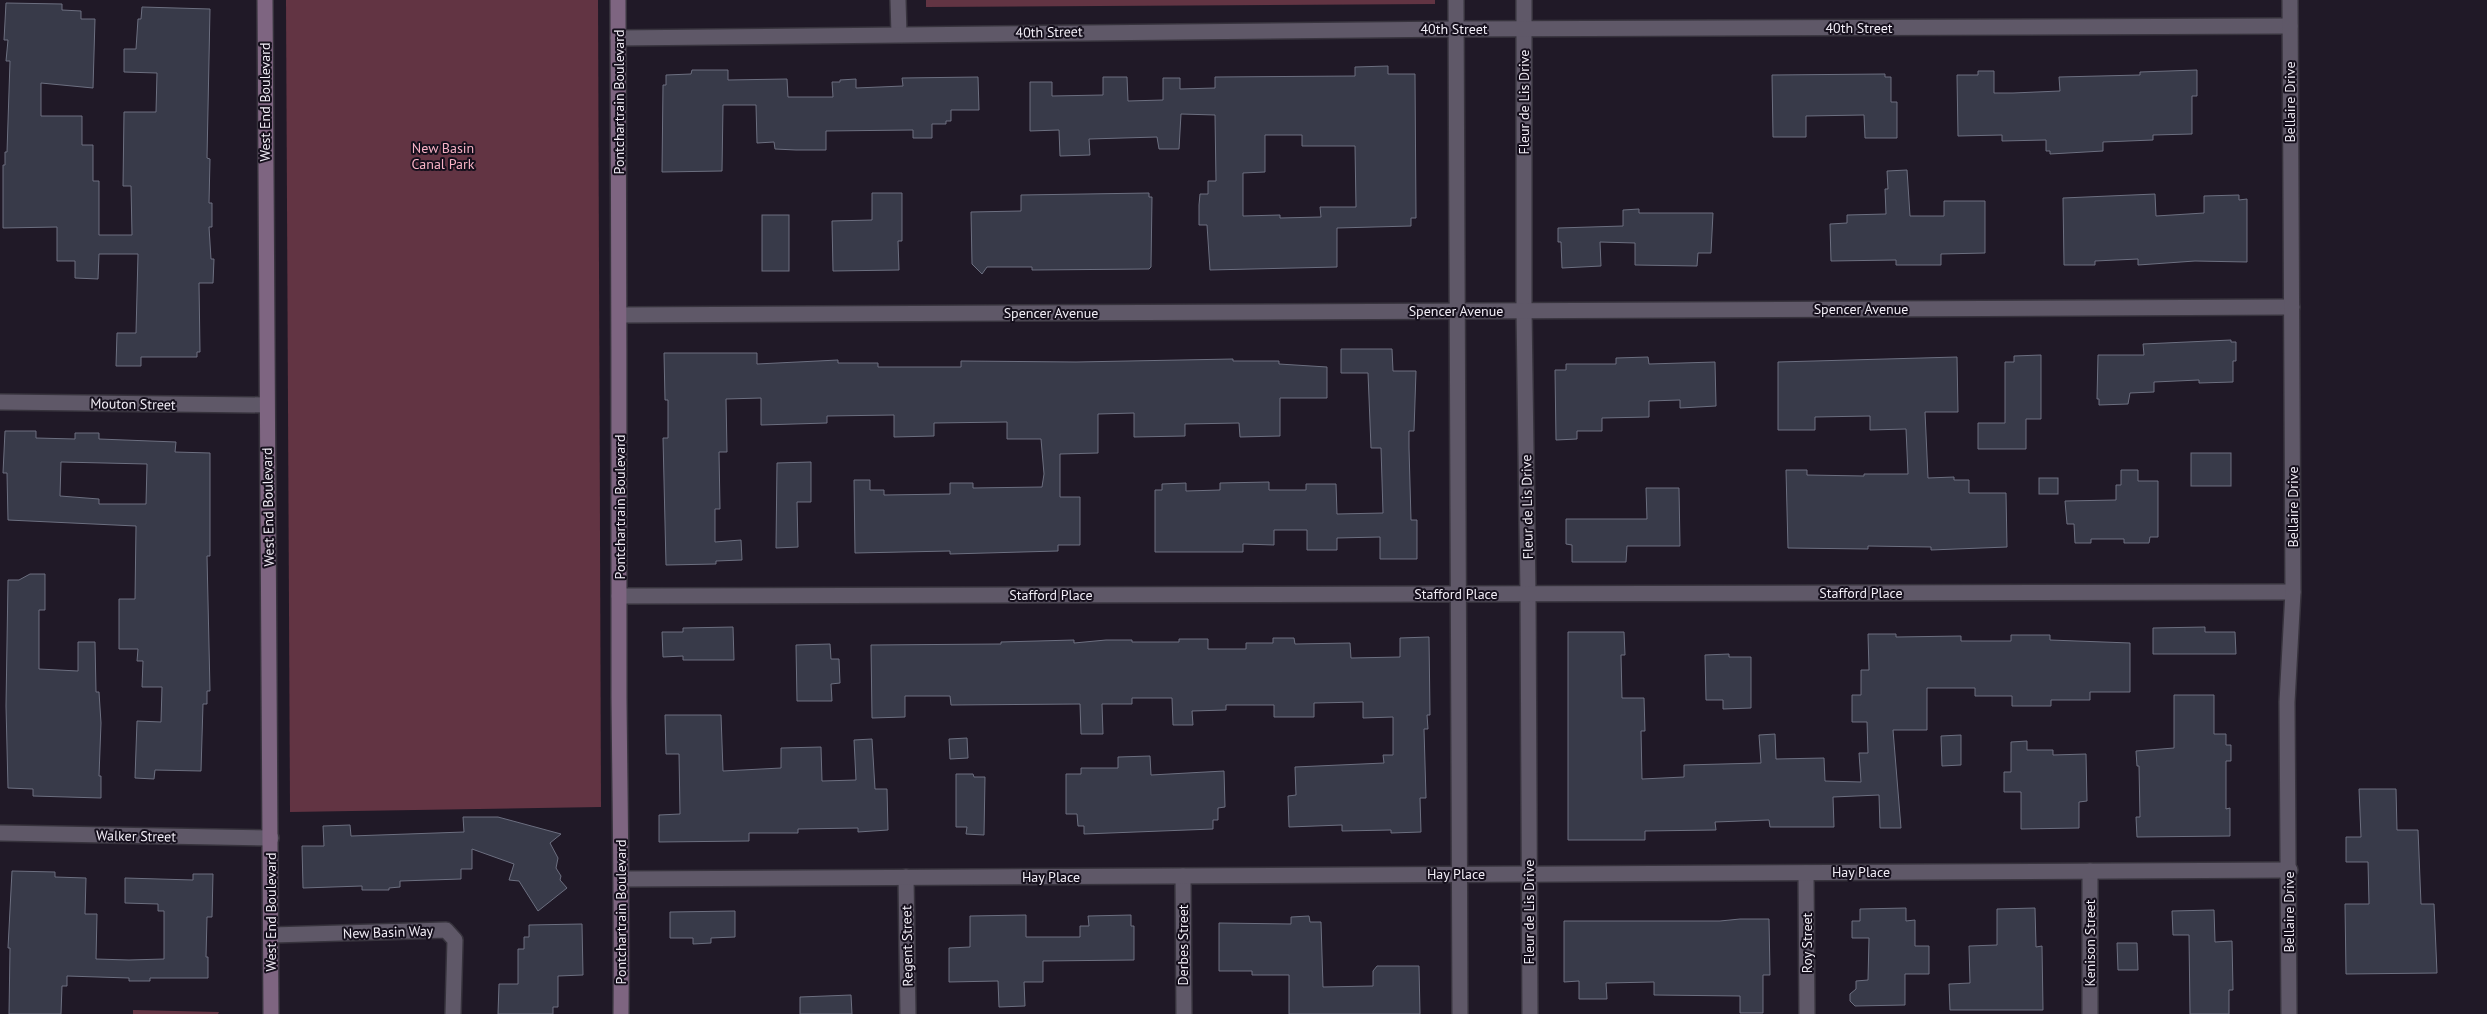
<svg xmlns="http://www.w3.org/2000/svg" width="2487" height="1014" font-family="'PT Sans',sans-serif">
<rect width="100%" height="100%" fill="#201927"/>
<g fill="#623443">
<path d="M286,0H598L601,807L290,812Z"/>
<path d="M926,0H1435V4L926,7Z"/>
<path d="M133,1010L219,1012L218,1014H133Z"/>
</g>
<g fill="#383a49" stroke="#6c6f80" fill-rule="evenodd">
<path d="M6,3L62,4V10L81,11V19H95L93,88L41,83V116H82V145H93V181H99V235H132L131,186H123L124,112H156L157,73L124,72V49H136L138,19H141L142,7L210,9L207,158L210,159L209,203H212V227H209L211,259H214L213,283H199L200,352H197V357H141V366H116L117,333H136L138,254H99L98,279L75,278V261H57V227L3,228V165H5V152H7L10,61H6L8,40H4Z"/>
<path d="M1388,66V74H1415L1416,218H1411V226L1337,228V267L1210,270L1207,225H1199V205L1200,194H1208V181H1216L1215,115L1181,114L1179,149H1159L1157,137L1089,139L1090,155L1060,156L1059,130L1030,131V82H1052V96L1103,95V77H1127L1128,101L1163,100V78H1180V89L1215,88V77L1355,76V67ZM1265,135H1302V146H1355L1356,207H1320L1321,217L1280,218V215L1243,216V173L1265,172Z"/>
<path d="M692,70H728V80L787,79L788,97H833L832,82H840V80L856,79V88L903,86L902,78L978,77L979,110H951V121H946V124H932V138H913V130L826,131V150H796L775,149L774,142L757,143L756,105H723L722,171L662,172L663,85H666V75L691,74Z"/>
<path d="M2197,70V96H2192V134L2153,135V140L2103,142V151L2050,154V151H2046V140L2002,141V135L1958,136L1957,75H1978V71H1994V93H2013L2060,91L2059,77L2140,75V72Z"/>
<path d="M1885,74V77H1891V102H1897V138H1865L1864,115L1806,116V137H1773L1772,75Z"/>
<path d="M1907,170L1910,216H1944V201H1985V253L1941,254V265H1896V260L1831,261L1830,224L1847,223V215L1886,214L1885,189H1888L1887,171Z"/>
<path d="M872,193H902V241H898L899,270L833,271L832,221L872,220Z"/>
<path d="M1149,193V197H1152L1151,267L1149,269L1032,270V267H987L982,274L972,264L971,212L1021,211V195Z"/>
<path d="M2155,194L2156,216L2204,213V196L2239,195V200L2247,199V262L2195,261L2138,265V259L2095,261V265H2064L2063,198Z"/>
<path d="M1639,209V213H1713L1711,253H1698L1697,266L1635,265V243L1600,242L1601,266L1562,268L1561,242H1558V228L1623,226V210Z"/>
<rect x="762" y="215" width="27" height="56"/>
<path d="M2231,340V342H2236V361H2233V382L2199,383V380L2154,382V392L2130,393L2128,404L2099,405V399H2097L2098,355H2144L2143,344Z"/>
<path d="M1341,349H1392L1393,371H1416L1414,431H1409V448L1411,520H1417V559H1380V537L1337,538V550H1307V530H1274V545L1243,544V552H1155V490H1162V484L1186,483V491L1220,490V483L1269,482V490H1306V484H1336L1337,514L1383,513L1381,448H1371L1368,373H1341Z"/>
<path d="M664,353H757V364L838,360V363H878V367H961V361L1076,362L1233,359V361H1279V364L1327,367V398H1280V436L1240,437L1239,423L1185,424V436L1134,437V413L1098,414V453L1060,454V497H1080V545H1058V551L950,554V551L855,553L854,480H870V490H884V495L950,494V483H973V488L1042,487L1044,474L1041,439H1007V422L934,423V436L894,437V415L827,416V423L761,425V398L726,399L727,452H719L720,509H715V542L741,540L742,560L716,561V564L666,565L663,438H668V400H665Z"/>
<path d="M2041,355V419H2026V449H1978V423H2005V362H2014V356Z"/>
<path d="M1648,357L1649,364L1715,362L1716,406L1680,408V400L1649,401V417L1602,418V431H1577V439L1556,440L1555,370H1566V364H1616V358Z"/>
<path d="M1957,357L1958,412H1925L1928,478L1954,477V480H1969V493H2006L2007,547L1931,550V547L1868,546V549L1788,548L1786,470H1807V475L1864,476V474H1908L1906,429L1870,430V416L1815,417V430H1778V362Z"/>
<path d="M5,431H36V438L75,439V433H99V439L176,442L175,452L210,453V556H207L210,691H207V704H203L201,771L155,770L154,779L135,778L137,721L161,722L162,687H142L143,661H137L138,649H119V599H135L136,526L8,520L7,473H3ZM61,462L147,464L146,504H99V499L60,496Z"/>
<rect x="2191" y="453" width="40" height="33"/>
<path d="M811,462V502H797L798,547L776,548L777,463Z"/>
<path d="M2121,470H2138V481H2158V537H2150L2149,543H2124V539H2091V543H2075L2074,524H2067L2065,501L2116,500V485H2121Z"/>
<rect x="2039" y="478" width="19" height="16"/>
<path d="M1646,488H1679L1680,546H1627L1626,562H1572V545L1566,544V519H1647Z"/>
<path d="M30,574H45V610H39V669L78,671V642H95L96,692H99L101,723L99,776H101V798L33,796V789L8,788L6,706L8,580H19Z"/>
<path d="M733,627L734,660H683V656L663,657L662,632H683V628Z"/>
<path d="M2205,627V632H2235L2236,654H2153V628Z"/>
<path d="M1568,632H1624L1625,655H1621L1622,698H1644L1645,731H1641L1642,779L1684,777V765L1761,763L1759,735L1775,734L1776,759L1824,758L1825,781L1861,782L1859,753H1868L1867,722H1852V695H1861V670H1869L1868,634H1896V637L1961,636V641H2011V635H2050V640L2130,643V692H2090V700H2051V706H2012V696H1975V688H1927V730H1893L1901,828H1880L1879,795L1833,797L1834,827H1770L1769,820L1715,822L1716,830L1645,831V840H1568Z"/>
<path d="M1429,637L1430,715H1427L1428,729H1424L1426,798H1420L1421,832L1391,833V830L1342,831V825L1289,827L1288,796L1296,795L1295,767L1384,763L1383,755H1393V717L1363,718V702L1314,703V717H1274V705H1226V710L1192,711L1193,725H1173L1172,698H1132V704H1102L1103,734H1081L1080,704L951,705L950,696H905V717L872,718L871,645L1001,644V642L1074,640V643L1106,640H1132V642H1179V639H1208V649H1246V643H1273V638H1294L1295,644L1350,643L1351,658L1400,657V638Z"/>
<path d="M830,644L831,659H839L840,683L831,684L832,701H797L796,645Z"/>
<path d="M1729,654V657H1751V708L1723,709V700H1706L1705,655Z"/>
<path d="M2174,695H2214V734H2226V745H2231V761H2226V809L2230,808V836L2137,837L2136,817H2140L2139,766H2137L2136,751L2174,748Z"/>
<path d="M665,715H721L723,771L781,768V748L821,747L822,781L856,780L854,740L872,739L875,789H887L888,830L858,832V828L798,829V833H749V841L659,842V815L680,814L679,754H666Z"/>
<path d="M1961,735V765L1942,766L1941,736Z"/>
<path d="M967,738L968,758L950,759L949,739Z"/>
<path d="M2027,741V750H2053V755L2086,754L2087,801L2079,802V828L2021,829V792H2004V772H2011V742Z"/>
<path d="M1150,756L1151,775L1224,771L1225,807L1218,808V820H1213V829L1084,834V826H1078L1077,814H1066V774H1081V768H1118V757Z"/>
<path d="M956,774H973L974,777H985L984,835L966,834L967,827H956Z"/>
<path d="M2359,789H2396L2397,830H2418L2421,904H2434L2437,973L2346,974L2345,904H2369L2368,862H2346V837H2361Z"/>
<path d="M463,817H498L561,834L550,843L558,858L556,868L561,876L560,880L567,888L538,911L519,881L509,880L514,864L472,849V869H461V879L400,881V887L389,888V890H362V886L303,888L302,846H324L323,826L350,825L351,836L464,832Z"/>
<path d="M12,871L55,872V877L86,878L85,914H97L96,959L129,960L164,959V911H158V904L125,903V878L193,880V874H213L212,917H207L206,957H208V978H150V981H129V978L67,976V986H62L61,1014H9L10,948H8Z"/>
<path d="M1906,908V921L1915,920V946H1929V974H1905V1005L1855,1006L1850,1001V994L1856,989V981L1868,980L1869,938H1852V921H1860V909Z"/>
<path d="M2035,908L2036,947L2042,946L2043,1010H1950L1949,984L1970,983L1969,946L1997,945V909Z"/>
<path d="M2214,910L2215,942L2232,941L2233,990H2229V1014H2190L2189,935H2173L2172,911Z"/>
<path d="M735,911V937L711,938V943L693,944V938H670V912Z"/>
<path d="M1026,915V937H1080V926H1089L1088,916L1131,915V926H1134V960L1043,961V982H1024L1025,1006L999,1007L998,981L949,982V948L970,947V916Z"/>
<path d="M1309,916L1310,922H1321L1323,987L1373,986V971L1377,966H1419L1420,1014H1289V975H1252V971H1219V923L1291,924V917Z"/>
<path d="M1740,919H1769L1770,975H1763V1013H1740V996L1654,995V982L1606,983L1607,999H1579V981L1564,982V921H1720Z"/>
<path d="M582,924L583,975L558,976V1007H553V1014H498L499,984H518V949H524V937H529V925Z"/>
<path d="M2117,943H2137L2138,970H2118Z"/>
<path d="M851,995L852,1014H800V997Z"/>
</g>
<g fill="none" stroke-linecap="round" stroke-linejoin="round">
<defs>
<g id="street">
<path d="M898,0L899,34"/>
<path d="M1456,0L1460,1014"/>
<path d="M1524,0V310L1528,594L1530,1014"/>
<path d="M618,38L1456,29L2290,26"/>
<path d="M620,315L2292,307"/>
<path d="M0,402L266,405"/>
<path d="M619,596L2293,592"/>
<path d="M0,833L271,838"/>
<path d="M2090,871V1014"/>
<path d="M1806,873L1807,1014"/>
<path d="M1183,876L1184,1014"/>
<path d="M906,877L908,1014"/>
<path d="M622,879L2290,870"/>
<path d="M272,935L446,930L455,940L453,1014"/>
<path d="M2289,1014L2287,702L2293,592L2290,0"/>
</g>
<g id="secondary">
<path d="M265,0L271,1014"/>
<path d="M618,0C619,233 619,465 619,698C620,803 622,909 621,1014"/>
</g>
</defs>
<use href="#street" stroke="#37333d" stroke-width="18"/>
<use href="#secondary" stroke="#37333d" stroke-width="18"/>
<use href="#street" stroke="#5f5868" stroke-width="15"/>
<use href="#secondary" stroke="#7e6581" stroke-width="15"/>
</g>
<g text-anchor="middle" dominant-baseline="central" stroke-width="4" stroke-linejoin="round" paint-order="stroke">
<g font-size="14" fill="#f0ecf5" stroke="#16101d">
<text x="1859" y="28">40th Street</text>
<text x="1454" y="29">40th Street</text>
<text transform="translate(1049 32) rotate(-1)">40th Street</text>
<text transform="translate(265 102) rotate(-90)">West End Boulevard</text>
<text transform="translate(619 102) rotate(-90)">Pontchartrain Boulevard</text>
<text transform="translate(1524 102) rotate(-90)">Fleur de Lis Drive</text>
<text transform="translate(2290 102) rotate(-90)">Bellaire Drive</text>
<text x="1861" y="309">Spencer Avenue</text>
<text x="1456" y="311">Spencer Avenue</text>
<text x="1051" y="313">Spencer Avenue</text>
<text transform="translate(133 404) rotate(1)">Mouton Street</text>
<text transform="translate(268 507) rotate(-91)">West End Boulevard</text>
<text transform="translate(620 507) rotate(-90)">Pontchartrain Boulevard</text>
<text transform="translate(1527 507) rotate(-91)">Fleur de Lis Drive</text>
<text transform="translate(2293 507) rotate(-90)">Bellaire Drive</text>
<text x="1861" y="593">Stafford Place</text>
<text x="1456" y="594">Stafford Place</text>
<text x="1051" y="595">Stafford Place</text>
<text transform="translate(136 836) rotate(1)">Walker Street</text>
<text x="1861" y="872">Hay Place</text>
<text x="1456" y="874">Hay Place</text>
<text x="1051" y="877">Hay Place</text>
<text transform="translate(271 912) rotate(-90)">West End Boulevard</text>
<text transform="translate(621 912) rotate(-90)">Pontchartrain Boulevard</text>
<text transform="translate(1529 912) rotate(-90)">Fleur de Lis Drive</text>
<text transform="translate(2289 912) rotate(-90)">Bellaire Drive</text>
<text transform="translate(388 932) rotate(-2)">New Basin Way</text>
<text transform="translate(1807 943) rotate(-90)">Roy Street</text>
<text transform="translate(2090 943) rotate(-90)">Kenison Street</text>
<text transform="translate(1183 945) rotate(-90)">Derbes Street</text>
<text transform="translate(907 946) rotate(-91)">Regent Street</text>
</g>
<g font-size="14" fill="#f8b3c6" stroke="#16101d">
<text x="443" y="148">New Basin<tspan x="443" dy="16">Canal Park</tspan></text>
</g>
</g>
</svg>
